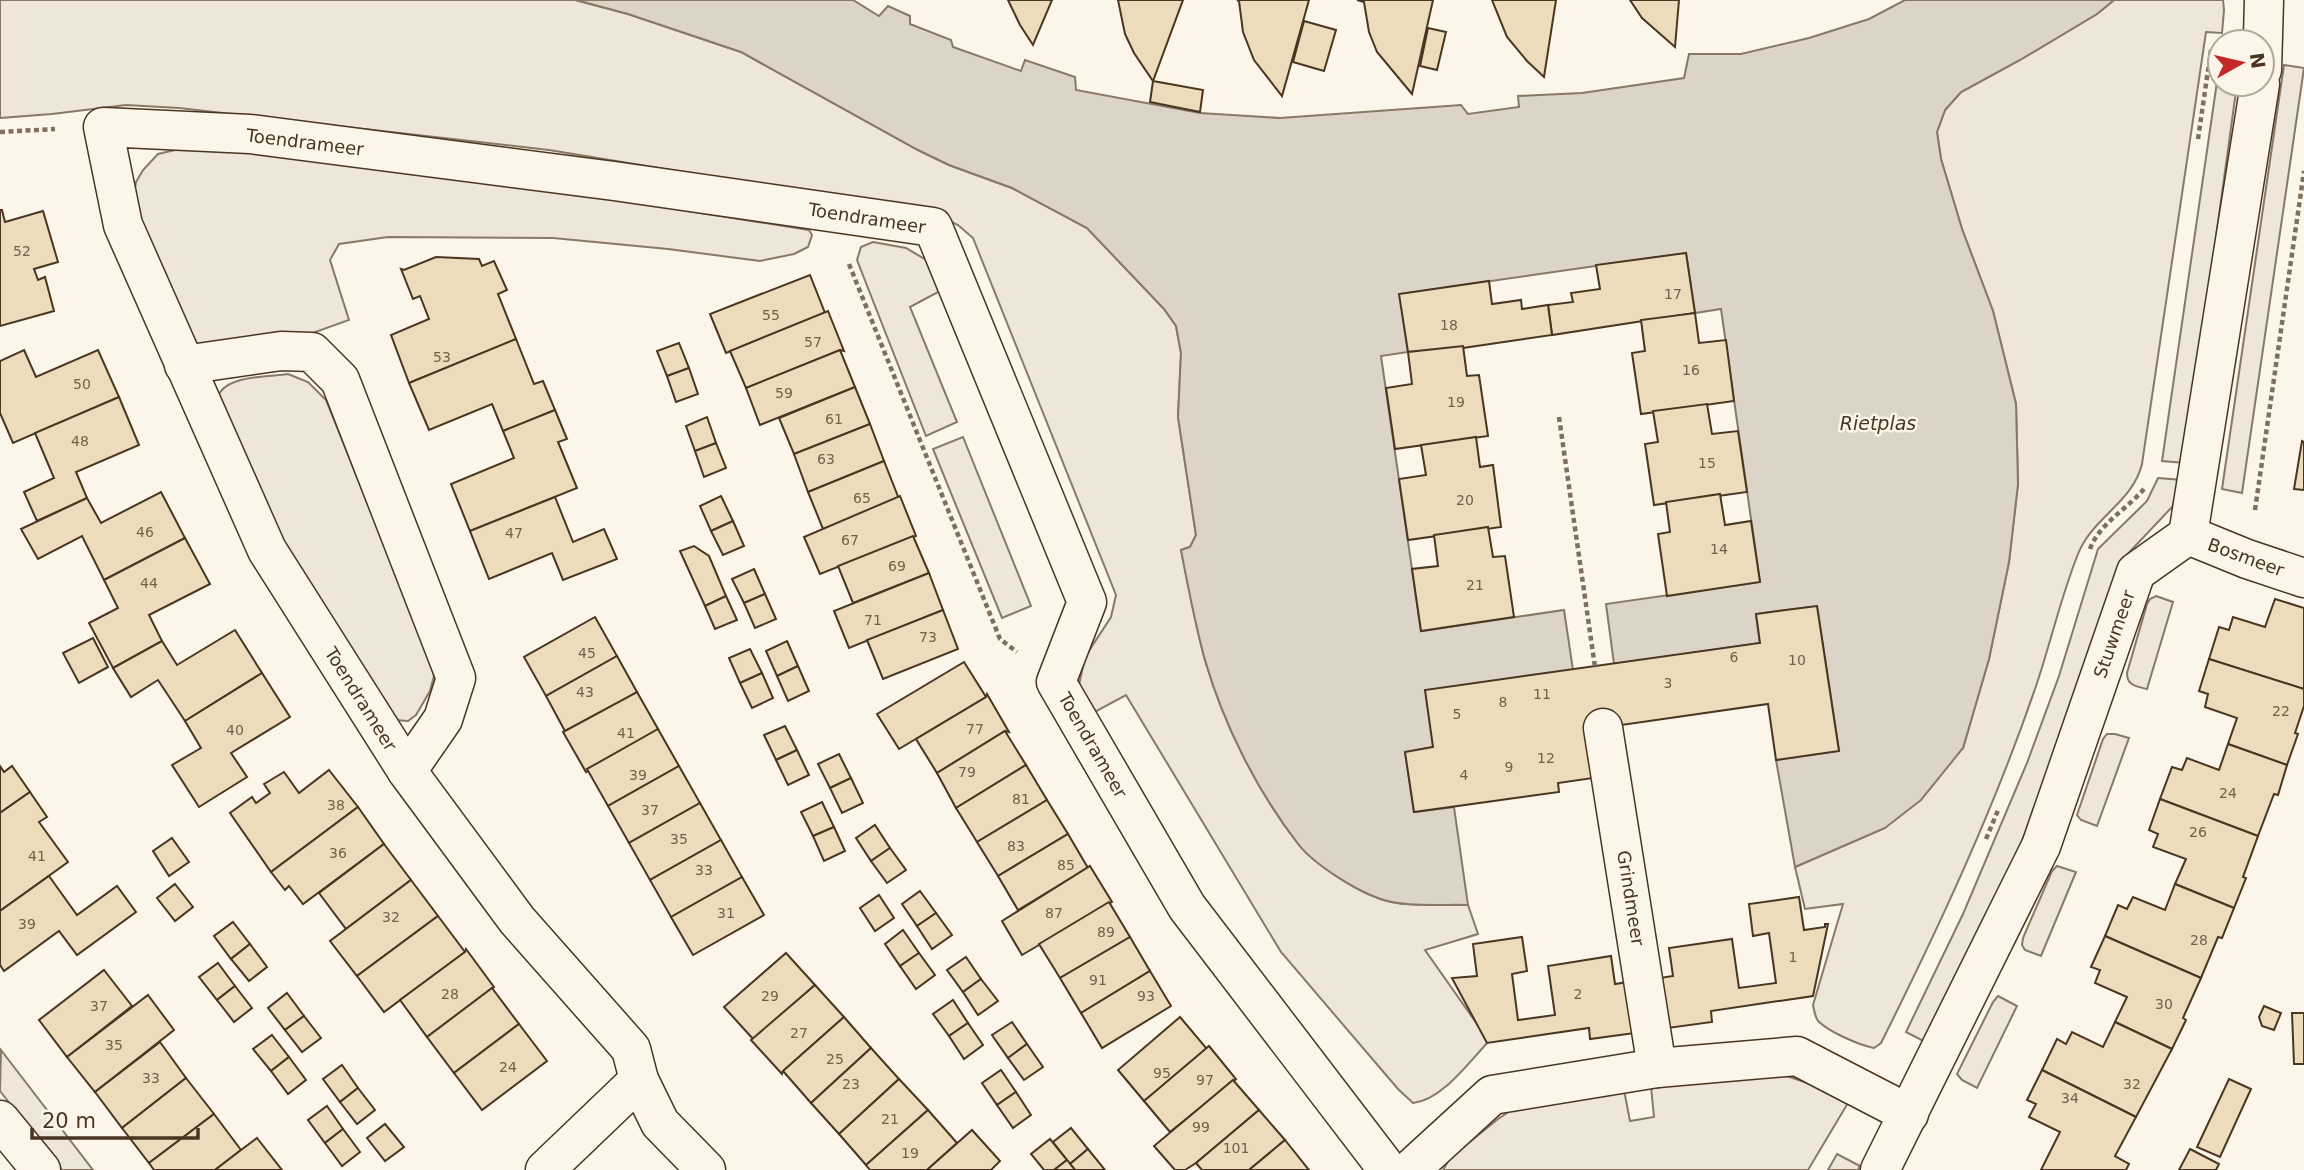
<svg xmlns="http://www.w3.org/2000/svg" width="2304" height="1170" font-family="'DejaVu Sans',sans-serif">
<rect width="100%" height="100%" fill="#fbf6e9"/>
<g fill="#ede6d9" stroke="#887966" stroke-width="2">
<path d="M0,0H575L628,14L741,52L918,150L949,165L1012,188L1087,228L1164,309L1176,326L1181,353L1178,417L1196,535L1190,547L1181,550C1189,587 1195,624 1205,660C1223,723 1258,793 1299,845C1314,864 1355,890 1378,898C1402,908 1442,904 1468,905L1478,934L1425,950L1489,1041C1469,1062 1442,1100 1413,1103L1398,1089L1281,952L1126,695L1091,714L1077,694L1085,657L1111,617L1116,595L973,238L958,225L933,213L549,150L179,108L126,105L52,114L0,118Z"/>
<path d="M2114,0H2223L2224,10L2222,33L2206,32L2142,464C2133,502 2092,518 2078,554C2061,596 2051,642 2036,686C1994,809 1939,927 1881,1043L1874,1048C1859,1045 1829,1032 1818,1021C1815,1017 1814,1010 1813,1005L1843,904L1805,909L1795,867L1885,828L1963,748L1989,659L2009,562L2018,484L2016,404L1993,311L1962,229L1941,159L1937,132L1945,110L1961,92L2020,60L2097,14Z"/>
<path d="M2220,61V84H2237L2185,463L2162,461Z"/>
<path d="M2284,65L2304,68L2242,493L2222,489Z"/>
<path d="M188,147L363,162L512,183L809,230L812,235L808,247L794,254L760,261L668,249L553,238L388,237L339,244L330,260L349,320L296,339L194,344L137,218L134,194L136,182L143,170L158,154Z"/>
<path d="M873,242L906,248L928,261L940,291L910,307L957,422L926,436L857,260L861,247Z"/>
<path d="M288,374L308,382L326,400L430,659L434,676L430,691L416,715L408,721L395,720L298,569L219,417C218,412 216,405 217,400C221,375 268,377 288,374Z"/>
<path d="M963,437L1031,606L1002,618L933,449Z"/>
<path d="M2158,478L2182,480L2173,506L2120,562L2077,695L2031,819L1998,899L1929,1044L1906,1032L1963,914L2027,763L2059,676L2098,549L2147,501Z"/>
<path d="M2156,596L2173,602L2147,689C2136,686 2127,686 2127,673L2147,604L2150,599Z"/>
<path d="M2107,734H2115L2129,738L2097,826L2081,820L2077,815L2103,739Z"/>
<path d="M2057,866L2076,872L2041,956L2025,950L2022,945L2023,938L2052,871Z"/>
<path d="M1998,996L2017,1006L1977,1088L1962,1080L1957,1074L1993,1002Z"/>
<path d="M1,1050L93,1170H62L0,1091Z"/>
<path d="M1781,1074L1819,1087L1848,1103L1808,1170H1443L1450,1158L1498,1119L1516,1107L1624,1090L1630,1121L1654,1117L1651,1087Z"/>
<path d="M1837,1154L1860,1166L1858,1170H1828Z"/>
</g>
<path fill="#dcd4c6" stroke="#887966" stroke-width="2" d="M576,0H853L879,16L888,6L910,16V24L951,40L953,47L1021,71L1025,60L1075,77L1076,90L1200,113L1280,118L1461,105L1468,114L1519,107L1518,96L1582,93L1684,78L1689,54H1741L1809,38L1869,19L1905,0H2114L2097,14L2020,60L1961,92L1945,110L1937,132L1941,159L1962,229L1993,311L2016,404L2018,484L2009,562L1989,659L1963,748L1921,800L1885,828L1795,867L1776,760L1839,751L1817,606L1756,614L1760,643L1614,664L1606,604L1760,582L1721,309L1695,313L1686,253L1400,294L1408,352L1381,356L1421,631L1564,610L1573,670L1433,747L1405,752L1414,812L1454,807L1468,905C1442,904 1402,908 1378,898C1355,890 1314,864 1299,845C1257,791 1224,725 1205,660C1195,624 1188,587 1181,550L1190,547L1196,535L1178,417L1181,353L1176,326L1164,309L1087,228L1012,188L949,165L918,150L741,52L628,14Z"/>
<g fill="#ecdcbc" stroke="#4a3520" stroke-width="2">
<path d="M1008,0H1052L1033,45L1020,25Z"/>
<path d="M1118,0H1183L1153,81L1134,53L1125,34Z"/>
<path d="M1237,0H1309L1282,96L1254,60L1243,32L1239,1Z"/>
<path d="M1357,0H1433L1412,94L1377,52L1369,32L1364,2Z"/>
<path d="M1492,0H1556L1544,77L1527,61L1507,37Z"/>
<path d="M1630,0H1679L1675,47L1642,18Z"/>
<path d="M1304,21L1336,30L1324,71L1293,62Z"/>
<path d="M1428,28L1446,32L1437,70L1420,66Z"/>
<path d="M1153,81L1203,90L1200,112L1150,102Z"/>
<path d="M0,210H2L5,222L43,211L58,262L34,269L38,280L45,277L54,311L0,326Z"/>
<path d="M1686,253L1695,313L1552,335L1548,305L1573,302L1571,293L1600,289L1596,265Z"/>
<path d="M436,257L479,259L482,266L494,261L507,290L498,294L516,339L409,383L391,335L429,319L420,296L413,299L401,269L404,270Z"/>
<path d="M810,275L825,313L726,353L710,314Z"/>
<path d="M1489,281L1492,304L1521,300L1522,309L1548,305L1552,335L1463,348L1408,352L1399,294Z"/>
<path d="M828,311L844,351L840,350L746,388L730,351Z"/>
<path d="M1695,313L1699,343L1726,340L1734,401L1641,414L1632,353L1645,351L1641,320Z"/>
<path d="M516,339L534,384L543,381L555,410L503,431L492,404L429,430L409,383Z"/>
<path d="M679,343L689,368L667,376L657,351Z"/>
<path d="M1463,346L1467,376L1479,375L1488,436L1395,449L1386,388L1412,384L1408,352Z"/>
<path d="M24,350L36,377L98,350L119,397L13,443L0,413V361Z"/>
<path d="M840,350L855,387L760,425L746,388Z"/>
<path d="M689,368L698,394L676,402L667,376Z"/>
<path d="M855,387L870,424L794,454L779,418Z"/>
<path d="M119,397L139,445L76,472L87,498L37,521L24,492L54,478L35,433Z"/>
<path d="M1707,404L1712,434L1738,431L1747,492L1654,505L1645,444L1658,442L1653,411Z"/>
<path d="M555,410L567,439L558,442L577,488L470,531L451,484L514,458L503,431Z"/>
<path d="M707,417L716,443L695,451L686,426Z"/>
<path d="M870,424L884,461L808,492L794,454Z"/>
<path d="M1476,437L1480,467L1493,465L1501,527L1408,540L1399,479L1426,475L1421,445Z"/>
<path d="M2302,441L2304,442V490L2294,489Z"/>
<path d="M716,443L726,468L704,477L695,451Z"/>
<path d="M884,461L899,499L823,529L808,492Z"/>
<path d="M161,492L185,538L104,580L82,536L38,559L21,529L87,498L101,523Z"/>
<path d="M1720,494L1725,525L1751,521L1760,582L1667,596L1658,534L1670,532L1666,502Z"/>
<path d="M721,496L733,521L711,531L700,506Z"/>
<path d="M900,496L916,536L820,574L804,537Z"/>
<path d="M555,497L573,542L604,529L617,559L563,580L552,553L489,579L470,531Z"/>
<path d="M733,521L744,546L723,555L711,531Z"/>
<path d="M1488,527L1493,557L1505,556L1514,617L1421,631L1412,569L1438,566L1434,535Z"/>
<path d="M913,536L929,573L853,603L838,566Z"/>
<path d="M185,538L210,584L149,615L162,641L113,668L89,623L118,608L104,580Z"/>
<path d="M694,546L709,556L726,596L705,606L680,551Z"/>
<path d="M754,569L765,594L744,603L732,579Z"/>
<path d="M929,573L943,610L849,648L834,611Z"/>
<path d="M765,594L776,619L755,628L744,603Z"/>
<path d="M726,596L737,620L715,629L705,606Z"/>
<path d="M2275,599L2304,608V689L2209,659L2219,627L2229,630L2233,617L2265,627Z"/>
<path d="M1817,606L1839,751L1776,760L1768,704L1593,729L1600,777L1558,783L1559,792L1414,812L1405,752L1433,747L1425,690L1760,643L1756,614Z"/>
<path d="M943,610L958,649L883,679L867,640Z"/>
<path d="M595,617L617,656L546,696L524,657Z"/>
<path d="M235,630L262,673L185,721L158,680L131,697L113,668L162,641L177,665Z"/>
<path d="M93,638L108,667L79,683L63,653Z"/>
<path d="M787,641L798,666L777,676L766,651Z"/>
<path d="M750,649L762,673L740,683L729,658Z"/>
<path d="M617,656L637,692L566,733L546,696Z"/>
<path d="M2209,659L2304,689V706L2295,733L2298,734L2287,765L2228,744L2237,718L2205,707L2208,694L2199,691Z"/>
<path d="M964,662L986,697L899,749L877,714Z"/>
<path d="M798,666L809,691L788,701L777,676Z"/>
<path d="M262,673L290,717L231,753L247,777L199,807L172,765L201,748L185,721Z"/>
<path d="M762,673L773,698L752,708L740,683Z"/>
<path d="M637,692L658,729L586,772L563,732Z"/>
<path d="M987,694L1009,732L1005,731L937,773L916,739L986,697Z"/>
<path d="M785,726L797,750L776,760L764,735Z"/>
<path d="M658,729L679,766L608,806L587,769Z"/>
<path d="M1005,731L1026,765L956,808L937,773Z"/>
<path d="M2228,744L2287,765L2278,795L2274,794L2258,836L2160,799L2172,767L2182,770L2187,758L2219,770Z"/>
<path d="M797,750L809,775L788,785L776,760Z"/>
<path d="M839,754L851,778L830,788L818,764Z"/>
<path d="M1026,765L1047,800L977,842L956,808Z"/>
<path d="M0,766L4,772L12,766L30,792L0,813Z"/>
<path d="M679,766L700,803L629,843L608,806Z"/>
<path d="M329,770L358,807L271,872L230,813L252,797L256,803L270,793L264,784L284,772L299,793Z"/>
<path d="M851,778L863,803L842,813L830,788Z"/>
<path d="M30,792L47,817L39,822L68,862L0,911V813Z"/>
<path d="M2160,799L2258,836L2243,877L2246,878L2234,908L2175,884L2186,859L2153,847L2158,834L2149,830Z"/>
<path d="M1047,800L1068,834L998,876L977,842Z"/>
<path d="M822,802L834,827L813,836L801,812Z"/>
<path d="M700,803L721,840L650,880L629,843Z"/>
<path d="M358,807L384,844L303,904L289,886L285,890L271,872Z"/>
<path d="M875,825L890,848L871,861L856,838Z"/>
<path d="M834,827L845,851L824,861L813,836Z"/>
<path d="M1068,834L1088,868L1018,910L998,876Z"/>
<path d="M172,838L189,862L169,876L153,851Z"/>
<path d="M721,840L742,877L671,917L650,880Z"/>
<path d="M384,844L411,880L346,929L319,893Z"/>
<path d="M890,848L906,870L887,883L871,861Z"/>
<path d="M1090,866L1112,902L1022,955L1002,921Z"/>
<path d="M49,876L77,915L117,886L136,912L77,955L59,931L4,971L0,965V911Z"/>
<path d="M742,877L764,915L693,955L671,917Z"/>
<path d="M411,880L438,916L357,976L330,941Z"/>
<path d="M175,884L193,907L175,921L157,898Z"/>
<path d="M2175,884L2234,908L2222,938L2218,937L2201,978L2105,936L2118,905L2127,909L2133,897L2165,910Z"/>
<path d="M920,891L936,913L917,926L902,904Z"/>
<path d="M879,895L894,918L875,931L860,908Z"/>
<path d="M1799,897L1804,930L1825,927V924H1828L1813,996L1711,1011L1712,1022L1668,1028L1660,978L1673,976L1669,948L1732,939L1739,988L1776,983L1769,933L1753,936L1749,904Z"/>
<path d="M1109,902L1130,937L1060,978L1039,944Z"/>
<path d="M936,913L952,935L932,949L917,926Z"/>
<path d="M438,916L465,952L384,1012L357,976Z"/>
<path d="M233,922L250,944L231,959L214,936Z"/>
<path d="M903,930L919,953L900,966L885,944Z"/>
<path d="M2105,936L2201,978L2183,1018L2186,1020L2172,1049L2115,1022L2127,997L2095,983L2100,970L2091,967Z"/>
<path d="M1130,937L1150,971L1081,1013L1060,978Z"/>
<path d="M1522,937L1527,971L1512,974L1518,1020L1555,1015L1548,966L1611,956L1615,984L1628,982L1635,1033L1590,1039L1589,1028L1487,1043L1452,978L1477,976L1473,944Z"/>
<path d="M250,944L267,967L249,981L231,959Z"/>
<path d="M466,949L494,987L427,1037L400,1000L465,952Z"/>
<path d="M786,953L815,985L754,1040L724,1007Z"/>
<path d="M919,953L935,975L916,989L900,966Z"/>
<path d="M966,957L981,979L963,992L947,970Z"/>
<path d="M218,963L235,986L217,1000L199,977Z"/>
<path d="M104,970L132,1006L67,1057L39,1020Z"/>
<path d="M1150,971L1171,1006L1102,1048L1081,1013Z"/>
<path d="M981,979L998,1001L978,1015L963,992Z"/>
<path d="M815,985L844,1017L783,1071L782,1074L751,1040Z"/>
<path d="M235,986L252,1008L234,1022L217,1000Z"/>
<path d="M492,988L519,1024L454,1073L427,1037Z"/>
<path d="M287,993L304,1016L285,1030L268,1008Z"/>
<path d="M148,995L174,1030L95,1092L67,1057Z"/>
<path d="M953,1000L968,1023L949,1036L933,1014Z"/>
<path d="M2264,1006L2281,1013L2274,1030L2262,1026L2259,1017Z"/>
<path d="M2292,1013H2304V1064H2294Z"/>
<path d="M304,1016L321,1038L302,1052L285,1030Z"/>
<path d="M844,1017L871,1048L811,1103L783,1071Z"/>
<path d="M1180,1017L1207,1049L1144,1101L1118,1070Z"/>
<path d="M1012,1022L1027,1044L1008,1058L992,1035Z"/>
<path d="M2115,1022L2172,1049L2136,1117L2042,1070L2057,1039L2066,1044L2072,1032L2103,1047Z"/>
<path d="M968,1023L983,1045L964,1059L949,1036Z"/>
<path d="M519,1024L547,1061L482,1110L454,1073Z"/>
<path d="M272,1035L289,1057L271,1071L253,1049Z"/>
<path d="M160,1042L186,1078L122,1128L95,1092Z"/>
<path d="M1027,1044L1043,1067L1024,1080L1008,1058Z"/>
<path d="M1209,1046L1236,1079L1170,1132L1144,1101Z"/>
<path d="M871,1048L899,1079L839,1134L811,1103Z"/>
<path d="M289,1057L306,1080L288,1094L271,1071Z"/>
<path d="M342,1065L358,1088L340,1102L323,1079Z"/>
<path d="M1001,1070L1016,1092L997,1105L982,1083Z"/>
<path d="M2042,1070L2136,1117L2115,1156L2129,1164L2126,1170H2041L2060,1132L2029,1117L2036,1104L2027,1100Z"/>
<path d="M186,1078L214,1114L149,1163L122,1128Z"/>
<path d="M899,1079L928,1110L866,1165L839,1134Z"/>
<path d="M2229,1079L2251,1089L2220,1157L2197,1147Z"/>
<path d="M1233,1080L1259,1110L1196,1163L1185,1170H1175L1154,1146Z"/>
<path d="M358,1088L375,1110L357,1124L340,1102Z"/>
<path d="M1016,1092L1031,1115L1013,1128L997,1105Z"/>
<path d="M327,1106L343,1129L325,1143L308,1120Z"/>
<path d="M928,1110L957,1143L927,1170H870L866,1165Z"/>
<path d="M1259,1110L1285,1140L1249,1170H1202L1196,1163Z"/>
<path d="M214,1114L241,1150L215,1170H154L149,1163Z"/>
<path d="M385,1124L404,1147L385,1161L367,1138Z"/>
<path d="M1071,1128L1088,1149L1070,1164L1053,1142Z"/>
<path d="M343,1129L360,1152L342,1166L325,1143Z"/>
<path d="M972,1130L1000,1161L991,1170H927Z"/>
<path d="M257,1138L282,1170H215L241,1150Z"/>
<path d="M1050,1139L1067,1160L1054,1170H1044L1031,1154Z"/>
<path d="M1285,1140L1309,1170H1249Z"/>
<path d="M1088,1149L1105,1170H1075L1070,1164Z"/>
<path d="M2190,1149L2219,1164L2216,1170H2179Z"/>
<path d="M1067,1160L1075,1170H1054Z"/>
</g>
<g fill="none" stroke-linecap="round" stroke-linejoin="round">
<defs>
<g id="minor">
<path d="M2262,70L2264,0"/>
<path d="M184,365L281,351L312,352L340,380L456,678L443,719L407,771"/>
<path d="M2188,535L2247,559L2304,578"/>
<path d="M1603,728L1657,1068"/>
<path d="M0,1120L41,1170"/>
<path d="M545,1170L639,1080"/>
<path d="M706,1170L660,1123L639,1080L631,1049L517,920L407,771L267,550L123,225L103,127L250,134L614,181L933,227L1087,602L1056,682L1187,907L1388,1170"/>
<path d="M1410,1170L1492,1095L1657,1068L1797,1056L1909,1114"/>
<path d="M1880,1170L2041,846L2136,572L2188,535L2260,84"/>
</g>
</defs>
<use href="#minor" stroke="#4a3520" stroke-width="41"/>
<g stroke="#7f6f5c" stroke-width="4.5" stroke-dasharray="5 3.5" stroke-linecap="butt">
<path d="M0,132L55,129"/>
<path d="M2198,139L2211,50"/>
<path d="M849,264L1000,639L1017,652"/>
<path d="M1559,417L1595,667"/>
<path d="M2255,510L2304,171"/>
<path d="M2090,549C2099,524 2127,509 2144,489"/>
<path d="M1986,839L1999,808"/>
</g>
<use href="#minor" stroke="#fbf6e9" stroke-width="38"/>
</g>
<g text-anchor="middle" dominant-baseline="central" stroke-width="5" stroke-linejoin="round" paint-order="stroke">
<g font-size="14" fill="#725f47">
<text x="22" y="251">52</text>
<text x="1673" y="294">17</text>
<text x="771" y="315">55</text>
<text x="1449" y="325">18</text>
<text x="813" y="342">57</text>
<text x="442" y="357">53</text>
<text x="1691" y="370">16</text>
<text x="82" y="384">50</text>
<text x="784" y="393">59</text>
<text x="1456" y="402">19</text>
<text x="834" y="419">61</text>
<text x="80" y="441">48</text>
<text x="826" y="459">63</text>
<text x="1707" y="463">15</text>
<text x="862" y="498">65</text>
<text x="1465" y="500">20</text>
<text x="145" y="532">46</text>
<text x="514" y="533">47</text>
<text x="850" y="540">67</text>
<text x="1719" y="549">14</text>
<text x="897" y="566">69</text>
<text x="149" y="583">44</text>
<text x="1475" y="585">21</text>
<text x="873" y="620">71</text>
<text x="928" y="637">73</text>
<text x="587" y="653">45</text>
<text x="1734" y="657">6</text>
<text x="1797" y="660">10</text>
<text x="1668" y="683">3</text>
<text x="585" y="692">43</text>
<text x="1542" y="694">11</text>
<text x="1503" y="702">8</text>
<text x="2281" y="711">22</text>
<text x="1457" y="714">5</text>
<text x="975" y="729">77</text>
<text x="235" y="730">40</text>
<text x="626" y="733">41</text>
<text x="1546" y="758">12</text>
<text x="1509" y="767">9</text>
<text x="967" y="772">79</text>
<text x="638" y="775">39</text>
<text x="1464" y="775">4</text>
<text x="2228" y="793">24</text>
<text x="1021" y="799">81</text>
<text x="336" y="805">38</text>
<text x="650" y="810">37</text>
<text x="2198" y="832">26</text>
<text x="679" y="839">35</text>
<text x="1016" y="846">83</text>
<text x="338" y="853">36</text>
<text x="37" y="856">41</text>
<text x="1066" y="865">85</text>
<text x="704" y="870">33</text>
<text x="726" y="913">31</text>
<text x="1054" y="913">87</text>
<text x="391" y="917">32</text>
<text x="27" y="924">39</text>
<text x="1106" y="932">89</text>
<text x="2199" y="940">28</text>
<text x="1793" y="957">1</text>
<text x="1098" y="980">91</text>
<text x="450" y="994">28</text>
<text x="1578" y="994">2</text>
<text x="770" y="996">29</text>
<text x="1146" y="996">93</text>
<text x="2164" y="1004">30</text>
<text x="99" y="1006">37</text>
<text x="799" y="1033">27</text>
<text x="114" y="1045">35</text>
<text x="835" y="1059">25</text>
<text x="508" y="1067">24</text>
<text x="1162" y="1073">95</text>
<text x="151" y="1078">33</text>
<text x="1205" y="1080">97</text>
<text x="851" y="1084">23</text>
<text x="2132" y="1084">32</text>
<text x="2070" y="1098">34</text>
<text x="890" y="1119">21</text>
<text x="1201" y="1127">99</text>
<text x="1236" y="1148">101</text>
<text x="910" y="1153">19</text>
</g>
<g font-size="18" fill="#4a3520" stroke="#fbf6e9">
<text transform="translate(305 142) rotate(7)">Toendrameer</text>
<text transform="translate(867 218) rotate(9)">Toendrameer</text>
<text transform="translate(2246 557) rotate(20)">Bosmeer</text>
<text transform="translate(2114 634) rotate(-71)">Stuwmeer</text>
<text transform="translate(361 699) rotate(58)">Toendrameer</text>
<text transform="translate(1093 745) rotate(60)">Toendrameer</text>
<text transform="translate(1631 898) rotate(81)">Grindmeer</text>
</g>
<g font-size="19" font-style="italic" fill="#4a3520" stroke="#fbf6e9">
<text x="1878" y="423">Rietplas</text>
</g>
</g>
<g transform="translate(2241 63) rotate(82)"><circle r="33" fill="#fbf6e9" stroke="#b4a999" stroke-width="2"/>
<path d="M0-5L12 26L0 18L-12 26Z" fill="#c62828"/>
<text y="-10" font-size="19" font-weight="bold" text-anchor="middle" fill="#4a3520">N</text>
</g>
<path d="M32 1128v10h166v-10" fill="none" stroke="#4a3520" stroke-width="3.5"/>
<text x="42" y="1128" font-size="21" fill="#4a3520" stroke="#fbf6e9" stroke-width="5" paint-order="stroke">20 m</text>
</svg>
